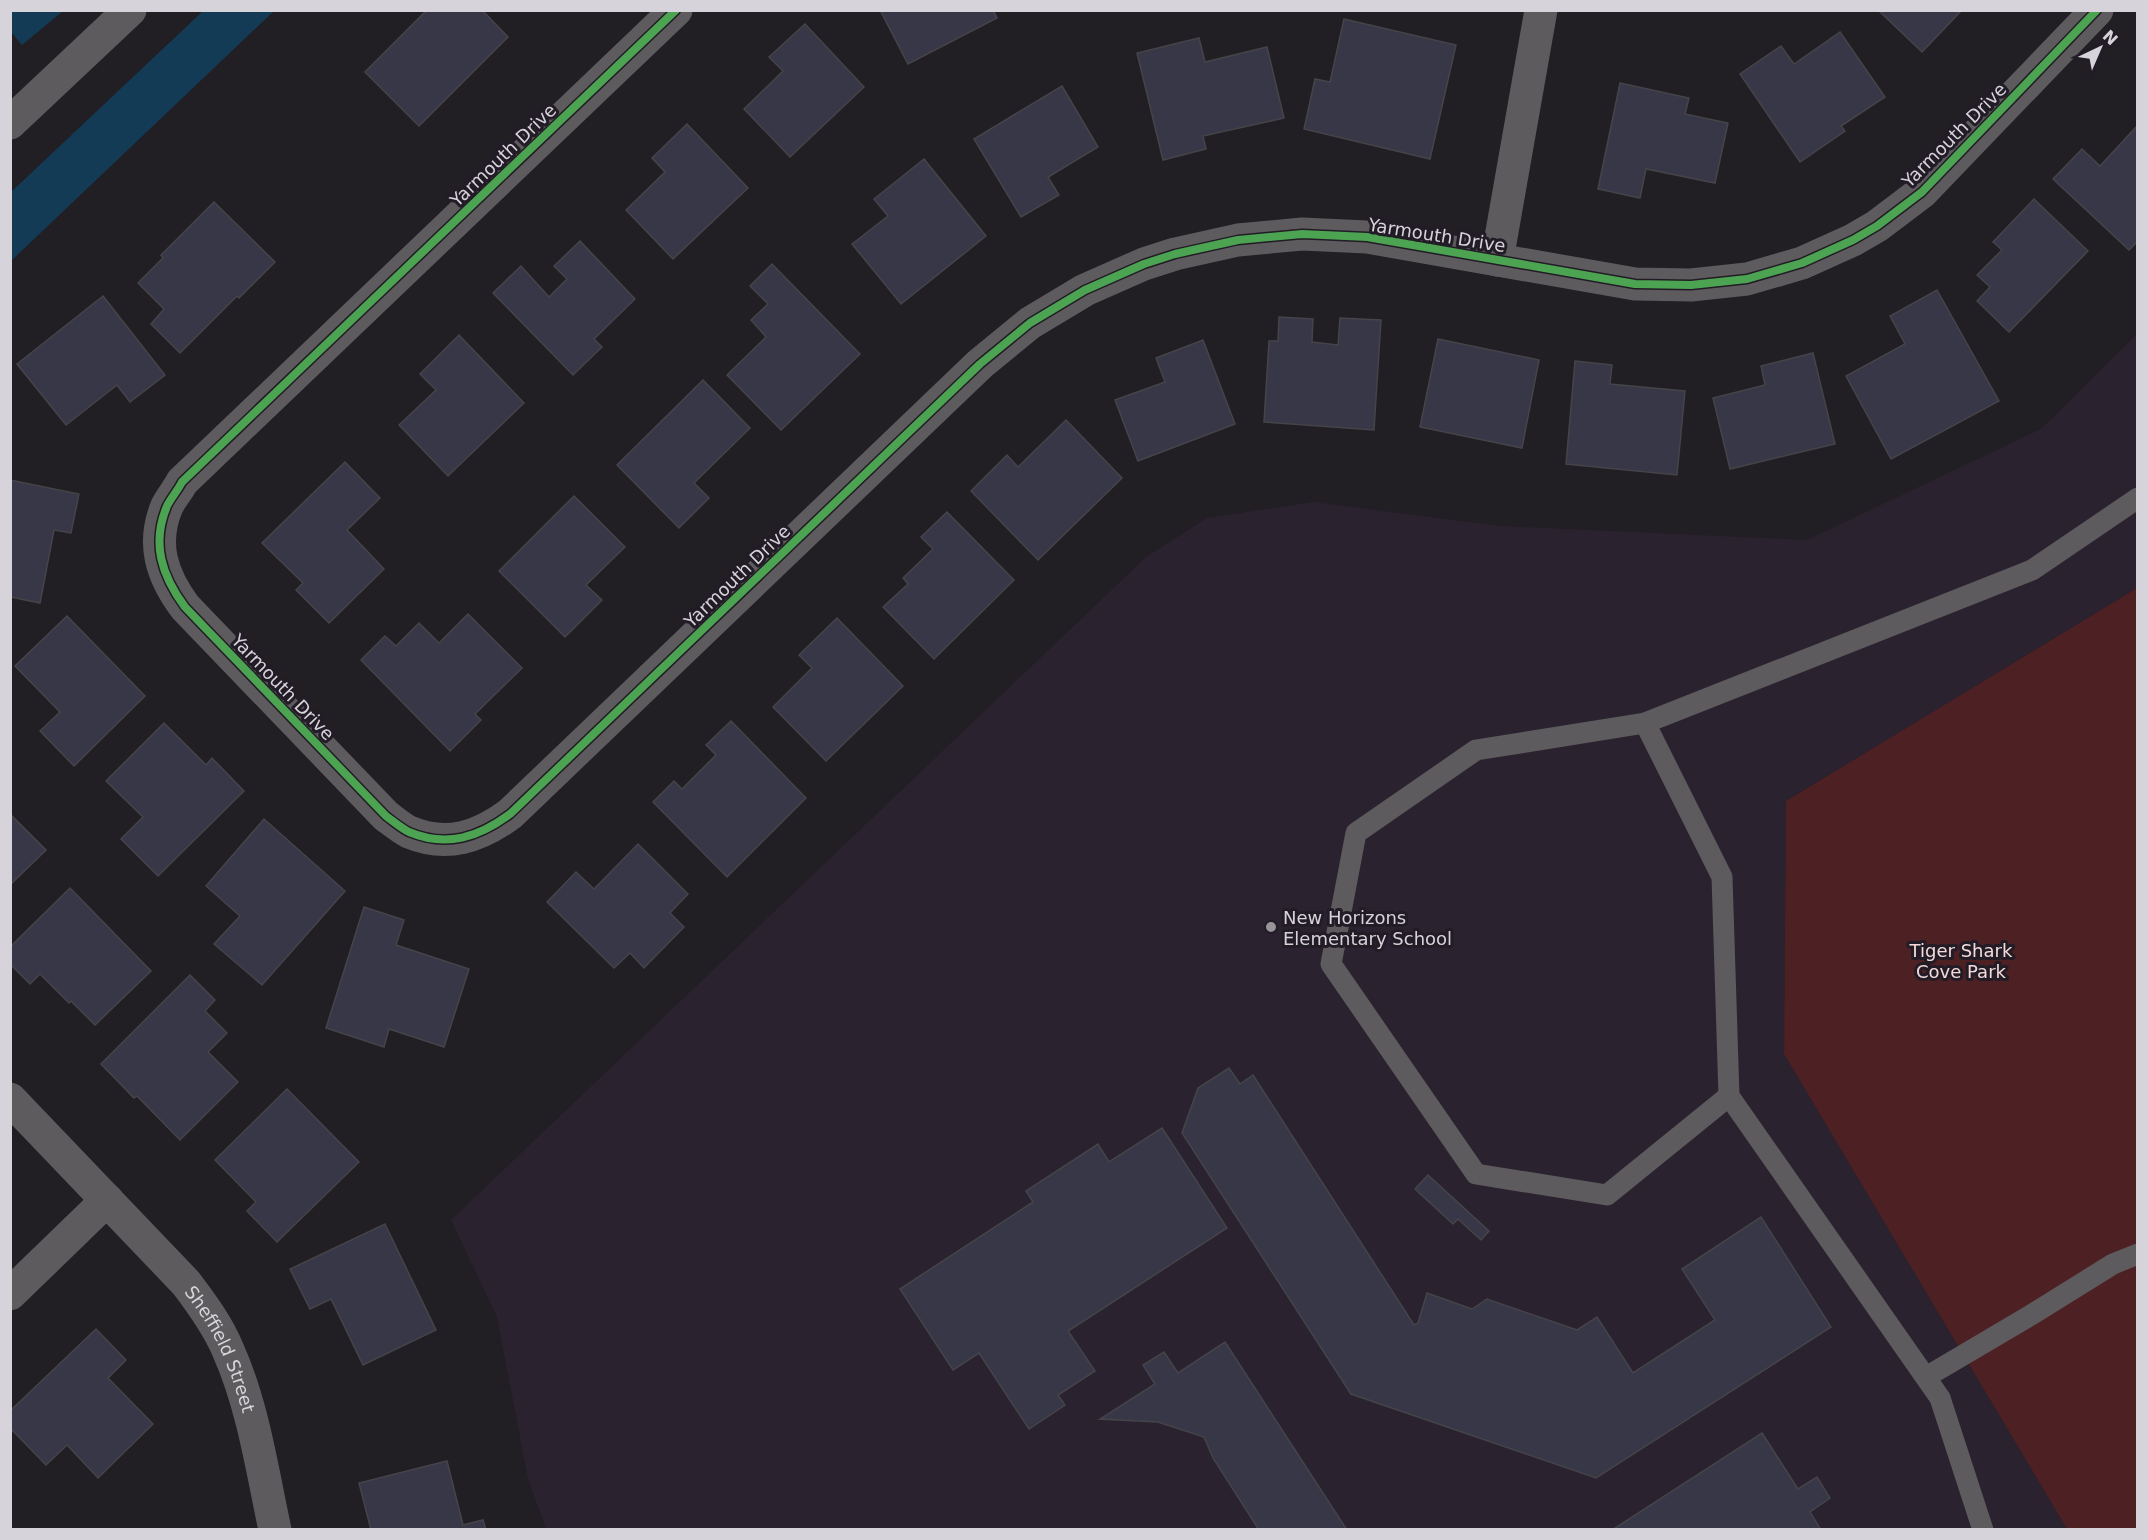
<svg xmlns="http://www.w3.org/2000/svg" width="2148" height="1540" font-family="'DejaVu Sans',sans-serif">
<rect width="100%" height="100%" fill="#211e24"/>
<path fill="#2b2230" d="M2137,334V588L1786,801L1784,1054L2067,1529H546L528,1479L497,1317L451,1220L1146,557L1207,518L1314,502L1500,526L1807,540L2041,429Z"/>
<path fill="#4d2023" d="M2137,588V1529H2067L1784,1054L1786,801Z"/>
<g fill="#143b56">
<path d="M11,10H63V11L22,45L11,32Z"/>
<path d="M203,11H274L11,261V192Z"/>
</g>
<g fill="#383747" stroke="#454449" stroke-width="1.5">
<path d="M427,10H482L508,37L419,126L365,72Z"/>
<path d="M880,10H993L997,18L908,64Z"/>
<path d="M1878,10H1962L1922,52Z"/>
<path d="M1344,19L1456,45L1430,159L1304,129L1315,79L1330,82Z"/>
<path d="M805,24L864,87L790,157L744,109L783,71L769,57Z"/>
<path d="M1840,32L1885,97L1841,126L1845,131L1800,162L1740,74L1781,46L1794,64Z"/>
<path d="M1199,38L1205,62L1267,47L1284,118L1203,136L1206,149L1163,160L1137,53Z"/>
<path d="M1620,83L1689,98L1685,114L1728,123L1715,183L1646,169L1640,198L1598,189Z"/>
<path d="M1062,86L1098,147L1048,177L1059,195L1021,217L974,139Z"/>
<path d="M687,124L748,188L673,259L626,210L665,172L652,158Z"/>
<path d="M2138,125V241L2129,250L2053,179L2082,149L2100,166Z"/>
<path d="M924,159L986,236L901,304L852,244L888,216L874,199Z"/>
<path d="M2034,199L2088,251L2009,332L1977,301L1990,287L1977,275L2002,250L1993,242Z"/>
<path d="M214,202L275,262L239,298L237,296L180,353L151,324L164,309L138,283L163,258L161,255Z"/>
<path d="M580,241L635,299L594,339L602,347L573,375L493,293L521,266L549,297L567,279L554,266Z"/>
<path d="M772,264L860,354L781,430L727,375L766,337L751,320L768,304L750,286Z"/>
<path d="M1937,290L1999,401L1891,459L1846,376L1905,344L1890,316Z"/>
<path d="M103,296L165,375L130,402L117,385L66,425L17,364Z"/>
<path d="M1279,317L1313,319L1312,342L1338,345L1340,318L1381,320L1374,430L1264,422L1269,341H1278Z"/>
<path d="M459,335L524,403L448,476L399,425L436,390L420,374Z"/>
<path d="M1438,339L1539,360L1522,448L1420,427Z"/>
<path d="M1203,340L1235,424L1138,461L1115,400L1165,382L1156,358Z"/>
<path d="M1813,353L1835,444L1730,469L1713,398L1765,385L1761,366Z"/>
<path d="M1575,361L1612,365L1610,384L1685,391L1677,475L1566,464Z"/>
<path d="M703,380L750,428L694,483L709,498L679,528L617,465Z"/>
<path d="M1066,420L1122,478L1038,560L971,491L1007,455L1018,467Z"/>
<path d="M345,462L380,498L347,530L384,569L329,623L296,590L303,583L262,543Z"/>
<path d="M10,480L79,494L71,533L54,530L40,603L10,597Z"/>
<path d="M574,496L625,547L586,585L602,600L565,637L499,571Z"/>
<path d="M947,512L1014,580L934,659L883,607L908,584L903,578L933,549L921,537Z"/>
<path d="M468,614L522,668L475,714L481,720L450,751L361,660L385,636L396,646L419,623L439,643Z"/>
<path d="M67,616L145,696L74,766L40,731L60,712L15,666Z"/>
<path d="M837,618L903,686L826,761L773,707L812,668L799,655Z"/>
<path d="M731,721L806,798L727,877L653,802L674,781L682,789L716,755L706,745Z"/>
<path d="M164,723L206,765L212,758L244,791L158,876L121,839L143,817L106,781Z"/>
<path d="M10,814L46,850L10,885Z"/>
<path d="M264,819L345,891L262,985L214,944L240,916L206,886Z"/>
<path d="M638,844L688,894L670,913L684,927L644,968L630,953L614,968L547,902L576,872L594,889Z"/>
<path d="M70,888L151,971L95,1025L71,1001L69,1003L40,974L30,984L10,964V947Z"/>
<path d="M364,907L404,920L396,945L469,969L444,1047L389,1029L384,1047L326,1028Z"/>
<path d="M190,975L215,1000L205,1011L227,1033L208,1052L238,1082L180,1140L137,1096L134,1098L101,1064Z"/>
<path d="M1229,1068L1240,1084L1253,1075L1414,1325L1418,1323L1427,1293L1472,1309L1487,1299L1577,1330L1597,1317L1633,1373L1715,1320L1682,1269L1761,1217L1831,1327L1596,1478L1351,1394L1182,1133L1198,1088Z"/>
<path d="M287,1089L359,1162L277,1242L247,1211L256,1202L215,1160Z"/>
<path d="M1162,1128L1227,1228L1068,1331L1095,1371L1058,1395L1065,1405L1029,1429L979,1353L953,1370L900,1289L1033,1202L1026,1191L1098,1144L1109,1162Z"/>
<path d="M1428,1175L1489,1231L1481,1240L1458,1219L1453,1224L1415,1189Z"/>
<path d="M385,1224L436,1330L363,1365L331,1299L310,1309L290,1269Z"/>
<path d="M96,1329L126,1360L108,1378L153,1424L98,1478L67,1445L46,1465L10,1428V1411Z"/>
<path d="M1225,1342L1347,1530H1259L1213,1458L1204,1437L1158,1422L1100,1419L1155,1384L1143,1365L1164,1352L1178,1373Z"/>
<path d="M1762,1433L1798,1489L1817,1477L1830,1498L1810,1512L1821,1530H1612Z"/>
<path d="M447,1461L463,1525L483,1520L486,1530H371L359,1483Z"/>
</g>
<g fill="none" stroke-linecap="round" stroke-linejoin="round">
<g stroke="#5d5b5d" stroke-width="21">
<path d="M1645,723L1476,750L1356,833L1331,964L1476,1174L1607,1195L1729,1096"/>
<path d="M1926,1377L2031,1315L2113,1264L2138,1254"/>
<path d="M1983,1530L1940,1398L1729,1096L1722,877L1645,723L2032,570L2138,498"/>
</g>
<g stroke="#5d5b5d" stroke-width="33">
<path d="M676,10L182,482C178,490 171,498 167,506C151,544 162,576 185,607L386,816C393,821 401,828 409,832C447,848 479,837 510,814L980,364L1030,323L1085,290L1144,264L1175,254L1238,240L1302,234L1367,237L1635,284L1691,285L1747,279L1802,263L1853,240L1877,226L1922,192L2097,10"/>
<path d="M10,123L130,10"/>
<path d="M1497,260L1541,10"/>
<path id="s1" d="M10,1099L186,1283C202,1304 218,1326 228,1350C253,1406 262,1469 275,1530"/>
<path d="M10,1294L107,1200"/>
</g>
<defs>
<path id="cycleway" d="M676,10L182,482C178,490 171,498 167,506C151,544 162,576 185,607L386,816C393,821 401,828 409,832C447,848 479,837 510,814L980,364L1030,323L1085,290L1144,264L1175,254L1238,240L1302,234L1367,237L1635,284L1691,285L1747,279L1802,263L1853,240L1877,226L1922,192L2097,10"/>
</defs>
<use href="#cycleway" stroke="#221c26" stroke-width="11"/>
<use href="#cycleway" stroke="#4ca352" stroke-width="8"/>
</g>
<circle fill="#97949a" stroke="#221c26" stroke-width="2" cx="1271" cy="927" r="6"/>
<g text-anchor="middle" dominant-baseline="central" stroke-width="6" stroke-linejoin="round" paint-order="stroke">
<g font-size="18" fill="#d7d3da" stroke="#221c26">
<text transform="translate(1954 135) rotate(-45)">Yarmouth Drive</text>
<text transform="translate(503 155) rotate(-44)">Yarmouth Drive</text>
<text transform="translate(1437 235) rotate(9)">Yarmouth Drive</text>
<text transform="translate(737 576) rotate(-44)">Yarmouth Drive</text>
<text transform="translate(283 687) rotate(46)">Yarmouth Drive</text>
<text stroke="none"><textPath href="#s1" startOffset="330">Sheffield Street</textPath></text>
</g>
<g font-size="18" fill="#d7d3da" stroke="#221c26" text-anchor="start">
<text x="1283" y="917">New Horizons<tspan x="1283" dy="21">Elementary School</tspan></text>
</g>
<g font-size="18" fill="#f4dada" stroke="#221c26">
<text x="1961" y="950">Tiger Shark<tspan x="1961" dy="21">Cove Park</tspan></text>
</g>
</g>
<rect width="2148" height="1540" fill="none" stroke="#d7d3da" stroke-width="24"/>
<g transform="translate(2100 48) rotate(44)" stroke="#221c26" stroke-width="4.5" paint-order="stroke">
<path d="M0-4.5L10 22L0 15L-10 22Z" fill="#d7d3da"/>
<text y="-9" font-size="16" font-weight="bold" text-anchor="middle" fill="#d7d3da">N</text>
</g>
</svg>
